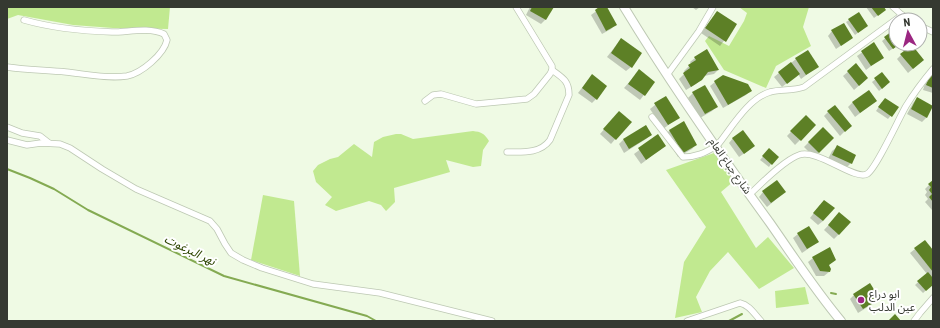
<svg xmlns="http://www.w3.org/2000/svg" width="940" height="328" font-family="'Roboto Condensed','Noto Sans Arabic',sans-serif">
<rect width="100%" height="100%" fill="#effae4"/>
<g fill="#c1e990">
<path d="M7,7H170L168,29L113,28L73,25L18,15L7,19Z"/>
<path d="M739,7H809L803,27L811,46L776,66L766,88L724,70L705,41L709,36L729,46L744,21L747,13Z"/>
<path d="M473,131C481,132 484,133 489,141L483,150L481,166L473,167L446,160L450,172L394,188L395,202L386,211L381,205L369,201L336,211L325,205L332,197L316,182L313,171L318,165L330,159L338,157L354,144L372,157L374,142L383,137L396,134H401L413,139Z"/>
<path d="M714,153L734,181L721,192L756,248L768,237L794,268L759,289L728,252L710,271L696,297L702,312L675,318L684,262L706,227L666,170Z"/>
<path d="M263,195L294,201L300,276L251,260Z"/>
<path d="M805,287L809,304L776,308L775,291Z"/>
</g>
<g fill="#0003">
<path d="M530,7H552L546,19L541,24L526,15Z"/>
<path d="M602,7H606L616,24L611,29L602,34L591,15Z"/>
<path d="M692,7H700L696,10Z"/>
<path d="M866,7H882V12L874,18Z"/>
<path d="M717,12L736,25L720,46L701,33Z"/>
<path d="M849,20L864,28L855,35L846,22Z"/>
<path d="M832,31L852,38L836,49L828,36Z"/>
<path d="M894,31L896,33V44H900L889,51L882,41Z"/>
<path d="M621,39L631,67L626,71L607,57Z"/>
<path d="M874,44L883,57L866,70L857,56Z"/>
<path d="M901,55L923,60L908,73L897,59Z"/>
<path d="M695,58L718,70L714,74L704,76L696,84L686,90L679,79L685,73L684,71L691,64L690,62Z"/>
<path d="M796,59L817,67L801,79L798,74L782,87L774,77Z"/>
<path d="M856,65L863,82L854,90L843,76Z"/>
<path d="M639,71L654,82L640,100L624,88Z"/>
<path d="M882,74L886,85L879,91L872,82Z"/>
<path d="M930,76L933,77V93L923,90L926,81Z"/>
<path d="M588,80L596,99L592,103L578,93Z"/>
<path d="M715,82L750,91L746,95L723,108L710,86Z"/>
<path d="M693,93L716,107L712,111L700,118L688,98Z"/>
<path d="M665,97L678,118L663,129L650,109Z"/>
<path d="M917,98L927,117L922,122L907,114L913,103Z"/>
<path d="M876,101L855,117L848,107L852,103Z"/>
<path d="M882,102L897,108L888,119L876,111Z"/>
<path d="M828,112L846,130L840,136L824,116Z"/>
<path d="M806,116L815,125L795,145L787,136Z"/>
<path d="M615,117L630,122L611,144L600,134Z"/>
<path d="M646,126L651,135L646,139L624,153L619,144L623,140Z"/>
<path d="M823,128L833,138L814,157L804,147Z"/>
<path d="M670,130L696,144L692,149L678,157L665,135Z"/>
<path d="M658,136L665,146L641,164L634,154Z"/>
<path d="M733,138L749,150L739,157L729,143Z"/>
<path d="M837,147L851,163L846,168L828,159L832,151Z"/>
<path d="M767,152L771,164L769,167L760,160Z"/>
<path d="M933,181V209L932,210L925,202L928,199L925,195L927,192L925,189Z"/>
<path d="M763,192L780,196L767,207L759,197Z"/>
<path d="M820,205L823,221L818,225L810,218Z"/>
<path d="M835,218L839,234L834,239L824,230Z"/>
<path d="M798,234L818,242L802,253L793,238Z"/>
<path d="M915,249L933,252V275L931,277L933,279V284L923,293L915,285L927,274L910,253Z"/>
<path d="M813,258L828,266L829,272L824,276H816L808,262Z"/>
<path d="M854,295L878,298L874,303L858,313L850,299Z"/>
</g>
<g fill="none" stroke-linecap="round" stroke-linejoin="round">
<g stroke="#84aa52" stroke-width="2">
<path d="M7,169L30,178L54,189L88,210L224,276L367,316L376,321"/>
<path d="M831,293L836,294"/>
<path d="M729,321L742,314"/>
</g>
</g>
<g fill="#5d8026">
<path d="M532,7H554L546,20L530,11Z"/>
<path d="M599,7H607L617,25L606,31L595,10Z"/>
<path d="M871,7H884L886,10L878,16Z"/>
<path d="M717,11L737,24L726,42L705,28Z"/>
<path d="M859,12L868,26L858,33L848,19Z"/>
<path d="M844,23L853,38L841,46L831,30Z"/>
<path d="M895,29L896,31V44H900L893,49L884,37Z"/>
<path d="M621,38L642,53L632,68L611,53Z"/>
<path d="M874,42L884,58L871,66L861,51Z"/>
<path d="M912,45L924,60L913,69L900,54Z"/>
<path d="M707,49L719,70L708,72L702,80L691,87L683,73L690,68L688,65L696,60L694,57Z"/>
<path d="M808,50L819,67L806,75L795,58Z"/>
<path d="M791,62L800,74L787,84L778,72Z"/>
<path d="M856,63L868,78L859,86L847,71Z"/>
<path d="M639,69L655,82L645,96L628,84Z"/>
<path d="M882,72L890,82L882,89L874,78Z"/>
<path d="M592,74L607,86L597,100L582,88Z"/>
<path d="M723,75L748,84L752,91L728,105L714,81Z"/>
<path d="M930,75L933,76V88L926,85Z"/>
<path d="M705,85L718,107L705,114L692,92Z"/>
<path d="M869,90L877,101L860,113L852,102Z"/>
<path d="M666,96L680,118L668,125L654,103Z"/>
<path d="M917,97L933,106L927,118L911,109Z"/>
<path d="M885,98L899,107L892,117L878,107Z"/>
<path d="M835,105L852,126L845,132L827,111Z"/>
<path d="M619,111L632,122L616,140L603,129Z"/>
<path d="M806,115L816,125L801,141L790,131Z"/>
<path d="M684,121L697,145L683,153L669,130Z"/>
<path d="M646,125L652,135L629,149L623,139Z"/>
<path d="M823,127L834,138L819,153L808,142Z"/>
<path d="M743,130L755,146L744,154L732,138Z"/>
<path d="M658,134L666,146L646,160L638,148Z"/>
<path d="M837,145L856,155L852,164L832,155Z"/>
<path d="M769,148L779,157L772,165L762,156Z"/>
<path d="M777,180L786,192L771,203L762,191Z"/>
<path d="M933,180V202L929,197L932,194L929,190L931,187L928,184Z"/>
<path d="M824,200L835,208L823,221L813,213Z"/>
<path d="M839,212L851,222L839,235L828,225Z"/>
<path d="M809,226L819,242L807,249L797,233Z"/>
<path d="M925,240L933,250V272L914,248Z"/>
<path d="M830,247L836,260L829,265L831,269L830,272L820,271L812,257Z"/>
<path d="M928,272L933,278V285L926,291L917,281Z"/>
<path d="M870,283L880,299L863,309L853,294Z"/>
<path d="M895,314L901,321H888Z"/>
</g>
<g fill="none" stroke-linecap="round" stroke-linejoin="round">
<defs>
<g id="street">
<path d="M893,7L902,15L910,20"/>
<path d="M920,26L933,32"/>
<path d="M7,67C26,70 46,70 66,72C85,74 108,79 127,76C142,73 164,54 167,40L164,34C148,27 129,32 112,32C83,31 52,28 24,20"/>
<path d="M667,75L699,31L713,7"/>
<path d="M425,101L433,95L441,94L476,104L527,99L534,94L550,74L552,70V66L516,7"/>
<path d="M652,117L683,157C696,157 705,153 716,146"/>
<path d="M7,127L22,133L40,136L49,143"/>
<path d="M7,140L27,145L41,143L60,144L70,148L102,169L136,189L210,221L217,229L225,244L231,253L243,260L262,268L313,284L380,293L492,321"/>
<path d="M716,147C731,129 747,99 770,92C781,89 793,91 804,87L902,15"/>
<path d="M507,152C522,152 540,154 550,140L569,95C569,81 563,78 552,70"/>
<path d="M749,195C761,184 784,160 799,155C817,148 855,181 867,174C876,169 899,118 906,106C914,93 923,81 933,69"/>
<path d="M687,321L740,303C750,305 755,315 761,321"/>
<path d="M914,321L920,313L933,298"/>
</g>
<path id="secondary" d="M624,7C669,81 719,153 770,223C793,256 815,290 841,321"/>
</defs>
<use href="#street" stroke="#bdc8b3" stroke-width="7"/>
<use href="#secondary" stroke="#bdc8b3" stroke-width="10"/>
<use href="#street" stroke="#fff" stroke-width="5.5"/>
<use href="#secondary" stroke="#fff" stroke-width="8"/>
</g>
<circle fill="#9b2681" stroke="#fff" stroke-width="1.5" cx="861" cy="300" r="4"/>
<g text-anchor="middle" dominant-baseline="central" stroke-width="4" stroke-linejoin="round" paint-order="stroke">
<g font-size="11" fill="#353931" stroke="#fff">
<text transform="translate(730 166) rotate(55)">شارع جباع العام</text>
</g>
<g font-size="11" fill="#353931" stroke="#fff" text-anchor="start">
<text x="869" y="294">ابو دراع<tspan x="869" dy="13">عين الدلب</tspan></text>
</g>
<g font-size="12" font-style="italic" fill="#2d4501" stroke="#fff">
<text transform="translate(190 250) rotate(26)">نهر البرغوت</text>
</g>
</g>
<rect width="940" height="328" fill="none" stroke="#353931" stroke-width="16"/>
<g transform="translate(908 32) rotate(353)"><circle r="19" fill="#ffffff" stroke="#aeb0ad"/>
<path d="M0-3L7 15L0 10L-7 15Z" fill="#9b2681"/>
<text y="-6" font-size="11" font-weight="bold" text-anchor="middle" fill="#353931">N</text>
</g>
</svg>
